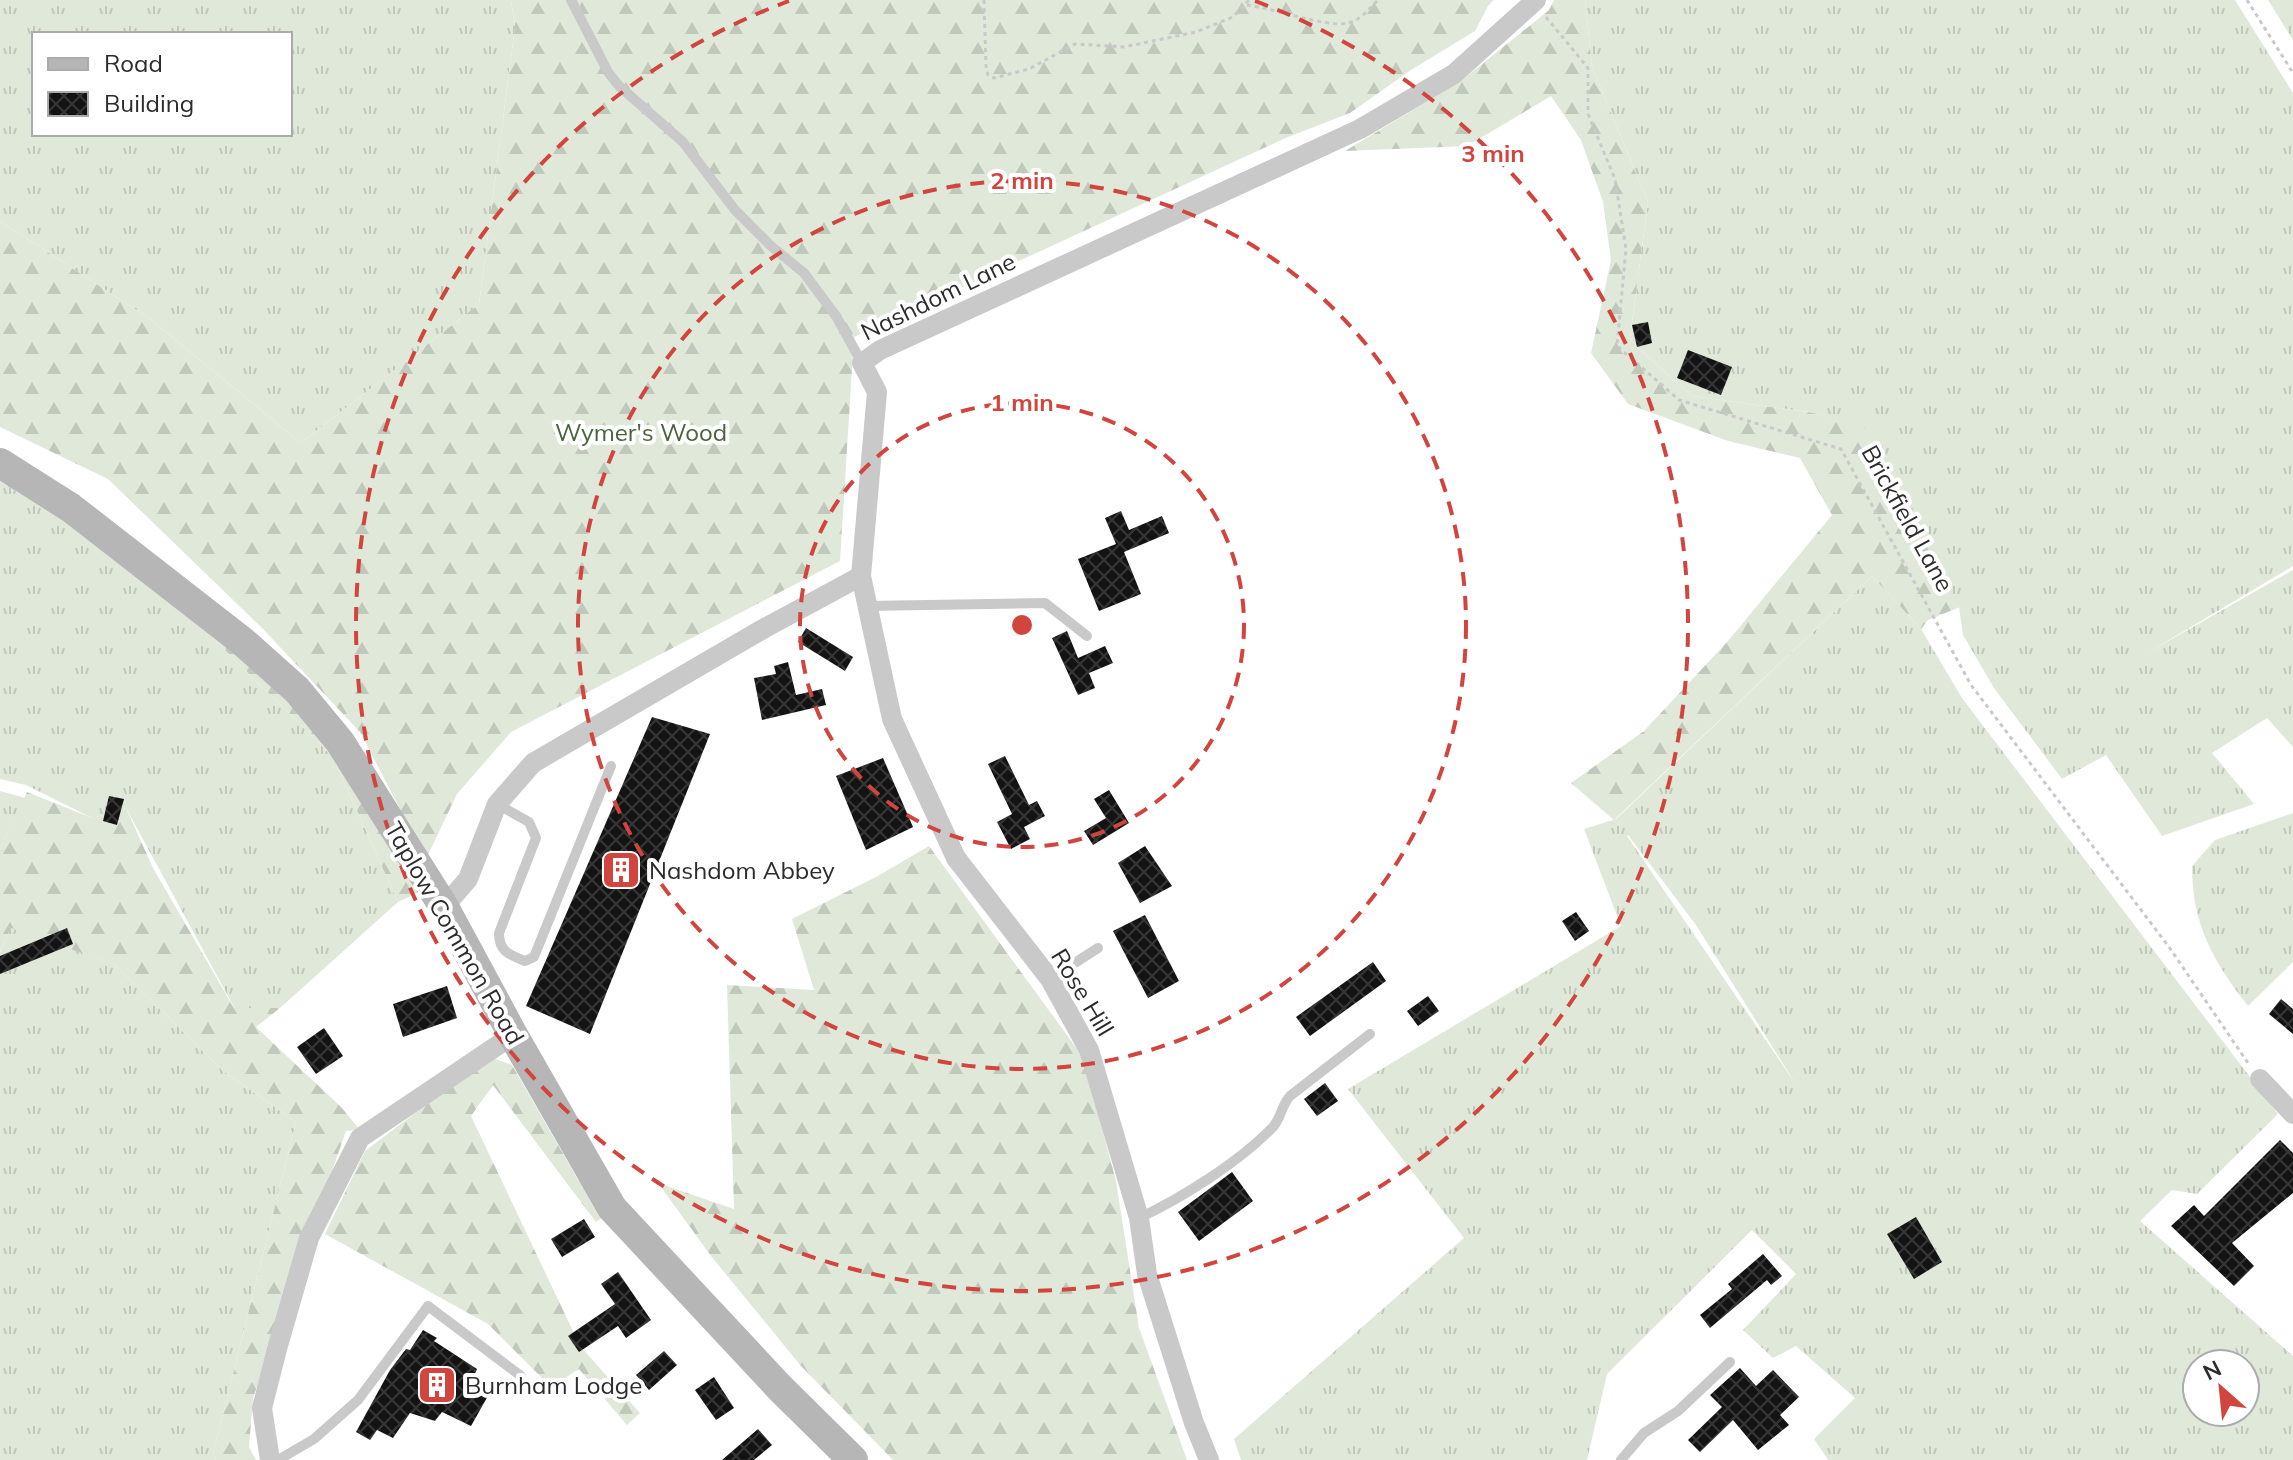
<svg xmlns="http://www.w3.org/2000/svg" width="2293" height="1460" font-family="Mulish,sans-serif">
<defs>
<pattern id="grass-tufts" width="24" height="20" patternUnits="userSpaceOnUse" patternTransform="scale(2)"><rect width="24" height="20" fill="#e0e8da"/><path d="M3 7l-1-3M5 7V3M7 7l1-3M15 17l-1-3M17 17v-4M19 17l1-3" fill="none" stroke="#c0c7bb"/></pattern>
<pattern id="forest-firs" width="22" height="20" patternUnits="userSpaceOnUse" patternTransform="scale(2)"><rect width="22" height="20" fill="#e0e8da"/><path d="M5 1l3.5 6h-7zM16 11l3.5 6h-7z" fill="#c0c7bb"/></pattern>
<pattern id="building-cross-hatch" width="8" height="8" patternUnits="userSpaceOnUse" patternTransform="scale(2)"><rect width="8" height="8" fill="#131313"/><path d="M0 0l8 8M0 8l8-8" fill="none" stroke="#363636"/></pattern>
</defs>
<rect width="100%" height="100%" fill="#fff"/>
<g fill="url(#grass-tufts)" fill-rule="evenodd">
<path d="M0,0H511L515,27L479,304L301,443L150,319L0,221ZM34,34H290V134H34Z"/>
<path d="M1585,0H2235L2293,93V566L2149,652L2293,570V747L2267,718L2212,753L2254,804L2162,836L2106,755L2062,779L1994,688L1963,635L1959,607L1862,425L1808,412L1692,396L1637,347L1630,338L1648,202L1592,67Z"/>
<path d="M2268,0H2293V40Z"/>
<path d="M0,482L96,537L210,635L333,757L398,902L280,1008L235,1009L126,808L92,818L26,785L0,779Z"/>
<path d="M1872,576L1921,629L1962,698L2278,1114L2197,1194L2172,1190L2140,1221L2293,1356V1460H1828L1814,1439L1855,1398L1796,1346L1773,1358L1743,1330L1796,1274L1752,1230L1607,1374L1587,1460H1241L1234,1439L1464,1238L1348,1089L1621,926L1584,829L1616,819ZM1628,835L1696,925L1795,1083L1627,836ZM2197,1364H2245V1412H2197Z"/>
<path d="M0,791L25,798L0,849Z"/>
<path d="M2293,813V962L2248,1006C2213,961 2192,925 2192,866L2215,840Z"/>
<path d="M11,927L115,965L222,1070L296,1122L213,1454L216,1460H0V952Z"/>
</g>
<g fill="url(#forest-firs)">
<path d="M511,0H1494L1488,6L1475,31L1411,70L1350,113L1288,137L854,337L840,561L511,732L457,794L426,859L360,732L263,629L108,479L0,427V221L150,319L301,443L479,304L515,27Z"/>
<path d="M1554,0H1585L1592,67L1648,202L1630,338L1637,347L1692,396L1808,412L1862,424L1960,607L1928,620L1921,629L1872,576L1614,820L1571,783L1644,731L1728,641L1832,515L1800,458L1728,441L1628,404L1591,353L1611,260L1603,202L1581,140L1551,96L1467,146L1345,151L1461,81L1549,10Z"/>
<path d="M0,470L89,528L259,672L332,747L417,893L398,902L333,757L210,635L97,537L0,482Z"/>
<path d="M27,792L92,818L126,808L153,868L234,1008H280L256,1027L341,1107L360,1130L346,1131L253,1398L249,1447L256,1460H216L213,1454L296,1122L222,1070L115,965L11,928L0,951V849Z"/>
<path d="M929,846L1083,1057L1116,1181L1139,1328L1187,1460H893L801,1366L711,1256L658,1183L734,1209L727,985L814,990L792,919L876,877Z"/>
<path d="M495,1059L512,1065L577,1178L606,1215L596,1222L493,1085L471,1116L580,1346L640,1413L627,1425L579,1369L551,1387L488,1324L325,1234L365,1151L479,1065Z"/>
</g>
<g fill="url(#building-cross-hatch)">
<path d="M1648,322L1652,343L1637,347L1632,325Z"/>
<path d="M1688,350L1732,367L1721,395L1677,378Z"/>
<path d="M1121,511L1129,530L1162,516L1169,533L1124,552L1141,594L1099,611L1078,559L1116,544L1105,518Z"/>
<path d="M806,628L853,657L845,671L798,642Z"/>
<path d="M1067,631L1078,658L1105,646L1113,663L1089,673L1095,688L1078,695L1052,638Z"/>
<path d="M788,662L796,695L822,689L826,705L762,720L754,678L776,674L774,666Z"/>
<path d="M652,717L710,734L590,1034L526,1006Z"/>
<path d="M1005,756L1029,805L1037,801L1045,816L1024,827L1030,839L1011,849L997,822L1012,814L988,764Z"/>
<path d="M883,758L913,827L866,850L836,776Z"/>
<path d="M1109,790L1129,823L1093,845L1084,831L1106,818L1094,799Z"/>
<path d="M109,796L124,799L117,825L103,821Z"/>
<path d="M1145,846L1172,886L1140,903L1118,863Z"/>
<path d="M1576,912L1589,931L1575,941L1562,921Z"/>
<path d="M1145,915L1179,981L1148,998L1113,931Z"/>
<path d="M67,928L73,944L0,974V956Z"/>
<path d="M1373,962L1386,981L1310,1036L1296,1017Z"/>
<path d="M447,986L457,1018L403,1037L393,1004Z"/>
<path d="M1428,996L1439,1011L1418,1026L1407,1011Z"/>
<path d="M2281,999L2293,1009V1034L2269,1014Z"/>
<path d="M324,1028L343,1056L316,1074L297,1047Z"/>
<path d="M1325,1083L1338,1101L1317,1116L1304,1099Z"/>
<path d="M2280,1140L2293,1153V1193L2232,1243L2254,1266L2234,1286L2171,1226L2194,1205L2204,1216Z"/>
<path d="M1232,1172L1253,1201L1199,1241L1178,1212Z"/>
<path d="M1916,1217L1942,1262L1914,1279L1887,1234Z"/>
<path d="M584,1219L595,1237L562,1257L551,1239Z"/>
<path d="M1763,1254L1782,1276L1771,1285L1767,1280L1710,1328L1700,1315L1732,1289L1728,1284Z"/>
<path d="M618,1272L651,1320L626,1338L618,1326L579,1352L568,1336L615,1304L601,1284Z"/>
<path d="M423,1330L437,1338L434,1341L477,1369L474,1376L493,1387L471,1426L442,1412L435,1421L410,1413L393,1438L377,1430L370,1440L356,1432L390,1370L406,1349L410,1350Z"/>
<path d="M664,1351L677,1365L649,1390L636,1375Z"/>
<path d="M1740,1368L1756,1386L1773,1370L1799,1397L1780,1415L1789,1425L1758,1450L1733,1420L1700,1452L1688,1440L1722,1407L1710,1395Z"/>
<path d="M714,1377L734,1408L716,1420L695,1390Z"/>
<path d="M758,1429L772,1445L754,1460H722Z"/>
</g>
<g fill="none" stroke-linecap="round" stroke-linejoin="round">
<g stroke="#c9c9c9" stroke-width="3" stroke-dasharray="4 4" stroke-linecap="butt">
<path d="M984,0L986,66L988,75L994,78L1029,69L1075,44L1124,47L1196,32L1233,17L1249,0"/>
<path d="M2247,0L2293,73"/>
<path d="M1247,5C1273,8 1326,28 1348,23C1361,20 1369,9 1378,0"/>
<path d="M1546,17L1588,68V114L1615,179L1626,249L1617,346L1679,400L1841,449L1971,685L2169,947L2248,1063"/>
</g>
<g stroke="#c9c9c9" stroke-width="10">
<path d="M571,0L608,72L619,86L683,142L735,210L771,246L804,273L836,316L862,363"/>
<path d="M867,606L1045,603L1087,636"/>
<path d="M497,804L529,822L536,838L499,933C499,952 510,955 525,961L534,957L611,766"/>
<path d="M1050,979L1098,948"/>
<path d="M1139,1218C1182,1198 1239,1162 1272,1128C1281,1119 1281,1106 1290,1096L1370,1034"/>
<path d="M278,1460L314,1439L358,1400L428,1306L521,1376"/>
<path d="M1621,1460L1644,1433L1678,1411L1730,1362"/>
</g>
<g stroke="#c9c9c9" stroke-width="20">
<path d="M861,576L892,719L956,858L1050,979L1089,1050L1139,1218L1147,1274L1194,1423L1209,1460"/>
<path d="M444,907L468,879L497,804L533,763L763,629L861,576L877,392L862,363L880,350L1360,129L1454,74L1536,0"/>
<path d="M2260,1079L2293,1114"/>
<path d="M270,1460L262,1408L277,1349L309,1238L360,1138L513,1035"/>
</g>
<path stroke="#b6b6b6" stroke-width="30" d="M0,463L71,508L242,641L297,690L340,742L444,907L513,1035L612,1208L780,1388L853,1460"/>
</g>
<g fill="none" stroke="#d2443e" stroke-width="4" stroke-dasharray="14 10">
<circle cx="1022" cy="625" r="222"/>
<circle cx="1022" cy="625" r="444"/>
<path d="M1255 1A666 666 0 1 1 789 1"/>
</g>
<defs>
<symbol id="building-square" viewBox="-11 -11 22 22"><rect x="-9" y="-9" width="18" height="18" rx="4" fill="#d2443e" stroke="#fff"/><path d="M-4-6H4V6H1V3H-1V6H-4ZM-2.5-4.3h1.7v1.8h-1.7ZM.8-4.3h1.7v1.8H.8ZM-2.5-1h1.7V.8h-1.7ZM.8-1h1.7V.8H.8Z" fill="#fff"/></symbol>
</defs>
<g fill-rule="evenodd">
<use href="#building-square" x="599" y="848" width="44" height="44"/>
<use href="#building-square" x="415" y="1363" width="44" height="44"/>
</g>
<g text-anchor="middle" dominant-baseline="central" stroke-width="8" stroke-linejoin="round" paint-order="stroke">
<g font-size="24" fill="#2c2c2c" stroke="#fff">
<text transform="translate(938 296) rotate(-26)">Nashdom Lane</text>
<text transform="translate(1908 518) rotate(61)">Brickfield Lane</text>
<text transform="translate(455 933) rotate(60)">Taplow Common Road</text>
<text transform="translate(1083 992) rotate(59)">Rose Hill</text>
</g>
<g font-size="24" fill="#4b623e" stroke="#fff">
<text x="641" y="432">Wymer's Wood</text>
</g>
<g font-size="24" fill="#2c2c2c" stroke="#fff" text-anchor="start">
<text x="649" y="870">Nashdom Abbey</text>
<text x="465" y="1385">Burnham Lodge</text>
</g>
</g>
<circle cx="1022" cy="625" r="12" fill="#d2443e" stroke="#fff" stroke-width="4"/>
<g font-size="24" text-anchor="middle" font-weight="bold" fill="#d2443e" stroke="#fff" stroke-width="8" stroke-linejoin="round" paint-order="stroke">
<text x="1493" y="162">3 min</text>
<text x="1022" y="189">2 min</text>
<text x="1022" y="411">1 min</text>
</g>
<rect x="32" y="32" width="260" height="104" fill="#ffffff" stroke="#ababab" stroke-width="2"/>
<rect x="48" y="58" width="40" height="12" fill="#b6b6b6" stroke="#ababab" stroke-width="2"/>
<text x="104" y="72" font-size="24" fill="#2c2c2c">Road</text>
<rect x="48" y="92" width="40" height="24" fill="url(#building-cross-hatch)" stroke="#ababab" stroke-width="2"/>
<text x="104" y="112" font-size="24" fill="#2c2c2c">Building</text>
<g transform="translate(2221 1388) rotate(333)"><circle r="38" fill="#ffffff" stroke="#ababab" stroke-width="2"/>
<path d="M0-6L14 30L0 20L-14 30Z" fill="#d2443e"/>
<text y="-12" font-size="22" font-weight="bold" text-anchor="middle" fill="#2c2c2c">N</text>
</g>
</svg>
